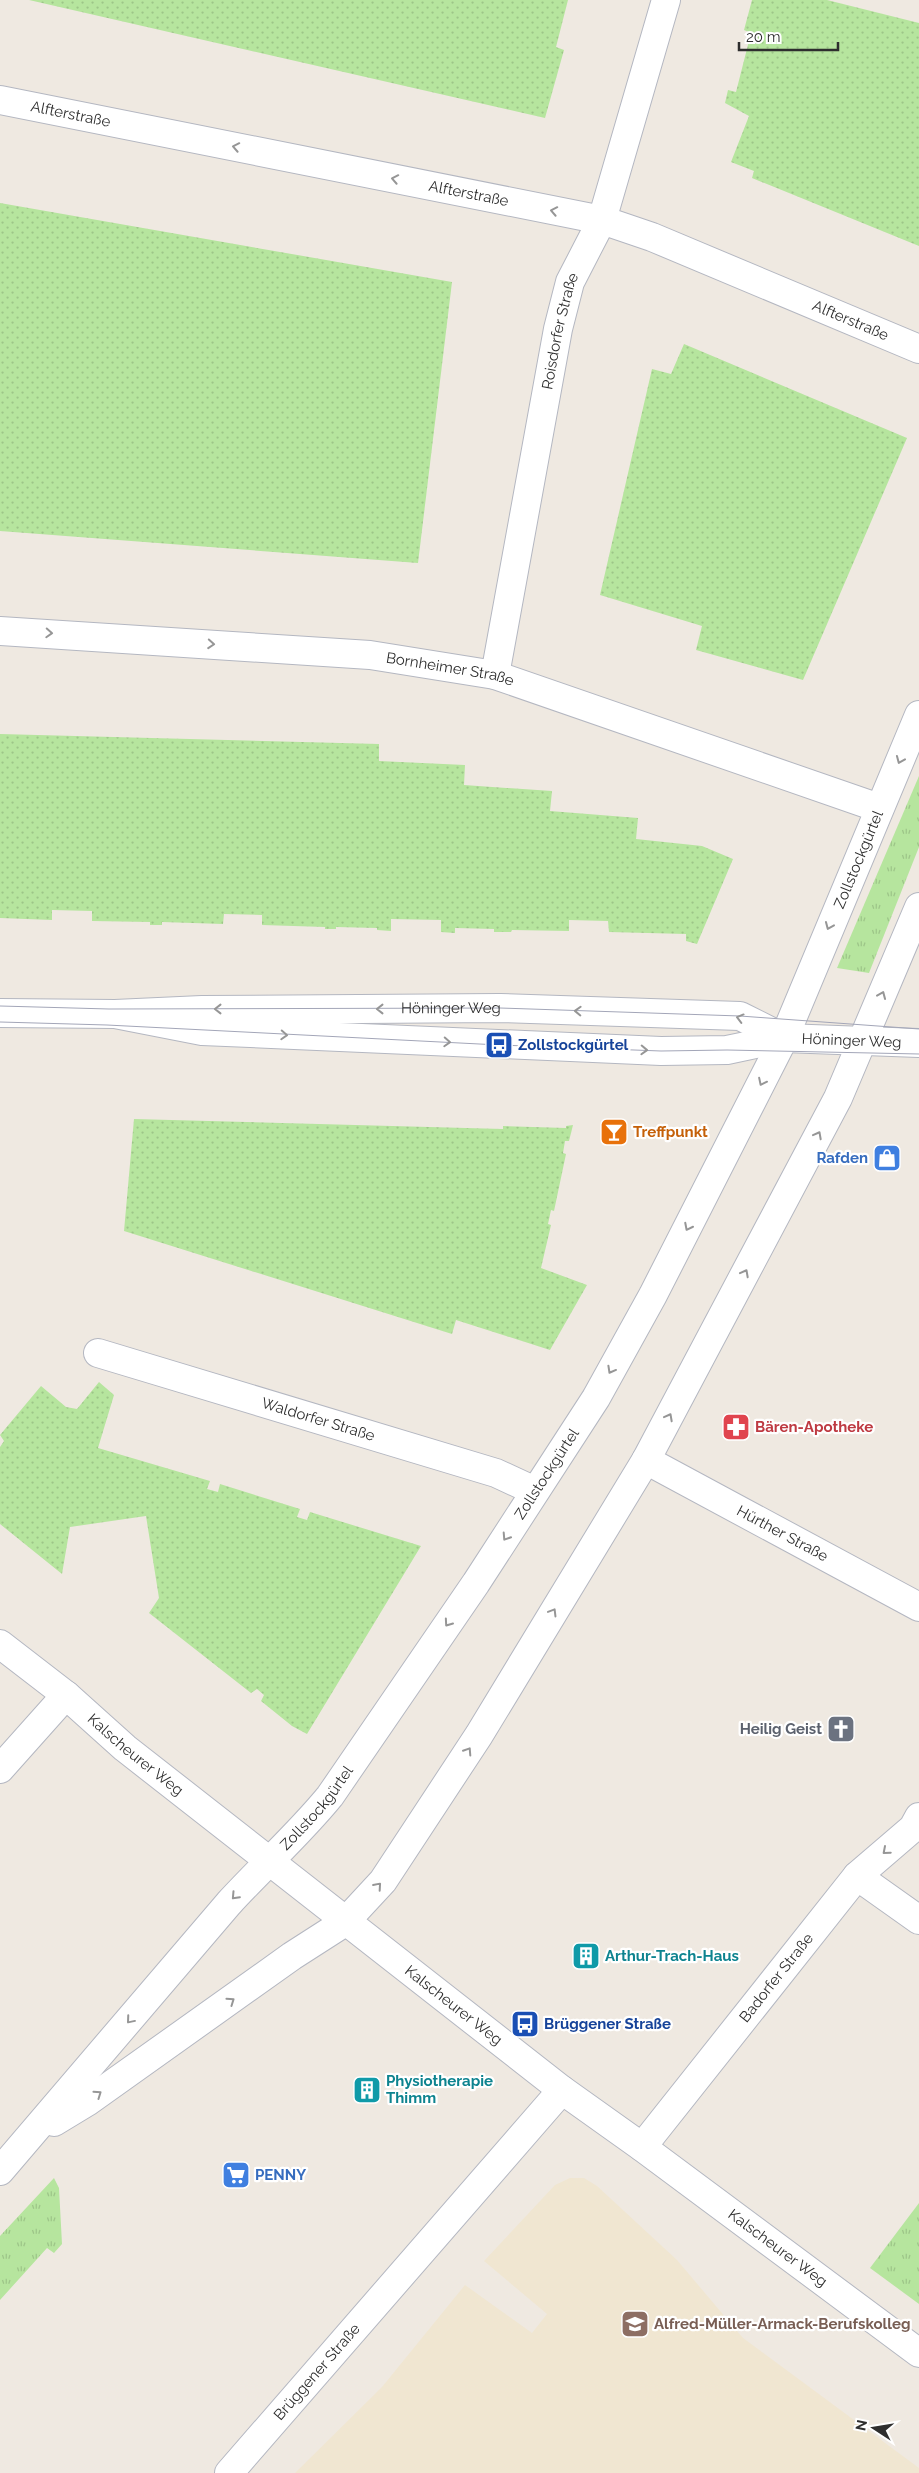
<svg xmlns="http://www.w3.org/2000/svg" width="919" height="2473" font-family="Raleway,sans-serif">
<defs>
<pattern id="grass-tufts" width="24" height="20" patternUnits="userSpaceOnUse" patternTransform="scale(1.25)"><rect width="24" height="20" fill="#b6e59e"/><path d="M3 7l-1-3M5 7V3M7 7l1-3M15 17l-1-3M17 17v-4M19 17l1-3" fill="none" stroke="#9dc588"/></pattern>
<pattern id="garden-dots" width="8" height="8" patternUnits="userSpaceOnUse" patternTransform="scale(1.25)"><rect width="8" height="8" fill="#b6e59e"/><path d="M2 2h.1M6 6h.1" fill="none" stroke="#9dc588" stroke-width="1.8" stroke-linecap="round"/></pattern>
</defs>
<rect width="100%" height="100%" fill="#efe9e1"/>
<path fill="#f0e6d1" d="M570,2178H584L597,2186L677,2260L743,2338L919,2468V2473H295L382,2387L465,2285L532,2333L547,2314L484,2261L555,2185Z"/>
<g fill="url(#grass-tufts)">
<path d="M919,776V847L869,973L837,968Z"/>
<path d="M54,2178L59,2188L62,2244L54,2253L47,2248L0,2300V2236Z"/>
<path d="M919,2203V2304L870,2268Z"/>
</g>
<g fill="url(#garden-dots)">
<path d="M29,0H568L556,47L564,50L545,118Z"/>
<path d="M752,0H827L919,23V246L752,178L754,171L731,162L749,116L725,103L728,90L736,92L751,33L744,30Z"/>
<path d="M0,203L452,282L418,563L0,531Z"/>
<path d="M684,344L907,438L803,680L696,650L702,626L600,595L652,369L671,374Z"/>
<path d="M0,734L379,744V761L465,765L464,785L552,791L550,811L638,818L636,839L702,846L733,859L697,944L686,941V934L609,932L608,921L569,920V931L512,930L511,932H494V929L455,928V933L441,932V920L391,919V931L377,930V928L336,927V929H325V927L262,925V915L224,914L223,924L162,922V925H150V922L92,921V911L52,910V920L0,918Z"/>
<path d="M134,1119L503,1129V1126L566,1128V1126L573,1125L569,1141H565L563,1153L566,1154L554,1211L551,1210L548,1224L551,1225L541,1268L587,1285L550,1350L456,1320L452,1334L124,1231Z"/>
<path d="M99,1382L114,1395L98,1448L210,1481L207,1489L218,1492L220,1484L300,1509L297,1517L307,1520L310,1512L421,1546L307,1734L292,1726L261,1701L264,1695L257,1689L251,1693L149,1613L159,1598L146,1516L70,1527L62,1574L0,1524V1447L4,1441L0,1435L41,1386L66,1407L77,1409Z"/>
</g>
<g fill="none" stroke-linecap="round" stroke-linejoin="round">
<defs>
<g id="minor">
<path id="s1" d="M0,100L602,220L652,237L919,349"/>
<path id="s2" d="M0,631L370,655L495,675L879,808"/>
<path id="s3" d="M495,675L558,329L570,282L602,220L666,0"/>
<path id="s4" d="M98,1353L496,1473L535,1491"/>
<path id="s5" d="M646,1460L919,1607"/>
<path d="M0,1769L66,1695"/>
<path d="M857,1876L919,1920"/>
<path id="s6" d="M642,2147L857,1876L913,1828L919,1817"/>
<path id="s7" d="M229,2473L562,2090"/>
</g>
<g id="tertiary">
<path d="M0,1013L115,1014L202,1010L500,1008L740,1016L784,1038"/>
<path id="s8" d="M115,1014L202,1031L661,1051L727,1050L784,1038L919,1043"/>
<path id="s9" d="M0,1644L66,1695L125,1748L562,2090L642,2147L919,2353"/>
</g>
<g id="secondary">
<path d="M54,2122L87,2102L292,1956L345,1922L383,1881L479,1735L646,1460L838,1098L919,907"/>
<path id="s10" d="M0,2171L229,1903C262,1867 299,1834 330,1796L476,1583L596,1398L653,1295L784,1038L919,715"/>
</g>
</defs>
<use href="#minor" stroke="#b4b7c1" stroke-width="30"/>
<use href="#tertiary" stroke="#b4b7c1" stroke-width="30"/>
<use href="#secondary" stroke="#b4b7c1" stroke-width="30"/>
<use href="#minor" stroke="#fff" stroke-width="28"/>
<use href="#tertiary" stroke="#fff" stroke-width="28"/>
<use href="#secondary" stroke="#fff" stroke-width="28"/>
<g stroke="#a3a6b8" stroke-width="1">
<path id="s11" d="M0,1006L109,1009L500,1008L740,1016L919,1029"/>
<path d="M0,1022L107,1025L499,1045L661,1051L727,1050L919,1054"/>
</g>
</g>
<defs><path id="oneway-chevron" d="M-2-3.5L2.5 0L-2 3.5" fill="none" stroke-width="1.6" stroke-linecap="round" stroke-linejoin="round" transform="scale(1.25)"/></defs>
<g stroke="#969696">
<use href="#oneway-chevron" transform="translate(236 147) rotate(-169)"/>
<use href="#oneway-chevron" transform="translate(395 179) rotate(-169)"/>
<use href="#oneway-chevron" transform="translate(554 211) rotate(-169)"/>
<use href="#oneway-chevron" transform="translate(49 633) rotate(3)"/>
<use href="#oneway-chevron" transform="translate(211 644) rotate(4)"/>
<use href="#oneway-chevron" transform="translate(900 760) rotate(113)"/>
<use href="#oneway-chevron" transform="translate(829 926) rotate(113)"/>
<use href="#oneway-chevron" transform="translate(882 995) rotate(-67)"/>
<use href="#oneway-chevron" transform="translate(218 1009) rotate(180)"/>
<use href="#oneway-chevron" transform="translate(380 1009) rotate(180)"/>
<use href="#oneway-chevron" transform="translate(578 1011) rotate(-178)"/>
<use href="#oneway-chevron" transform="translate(740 1018) rotate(-165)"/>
<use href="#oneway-chevron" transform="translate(284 1035) rotate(3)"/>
<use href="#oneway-chevron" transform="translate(447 1042) rotate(3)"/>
<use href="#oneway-chevron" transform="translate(644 1050) rotate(2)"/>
<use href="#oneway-chevron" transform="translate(762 1082) rotate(116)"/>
<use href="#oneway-chevron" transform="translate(818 1135) rotate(-62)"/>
<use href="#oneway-chevron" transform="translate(688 1227) rotate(117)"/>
<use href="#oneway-chevron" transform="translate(745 1273) rotate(-62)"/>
<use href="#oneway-chevron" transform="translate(611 1370) rotate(119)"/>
<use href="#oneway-chevron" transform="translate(669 1417) rotate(-62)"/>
<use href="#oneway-chevron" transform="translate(506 1537) rotate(123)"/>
<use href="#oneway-chevron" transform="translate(553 1612) rotate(-59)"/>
<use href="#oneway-chevron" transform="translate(448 1623) rotate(125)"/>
<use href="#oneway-chevron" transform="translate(468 1751) rotate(-57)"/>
<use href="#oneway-chevron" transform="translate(886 1851) rotate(139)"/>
<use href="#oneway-chevron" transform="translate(378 1886) rotate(-49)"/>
<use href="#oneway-chevron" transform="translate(235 1896) rotate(133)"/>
<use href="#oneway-chevron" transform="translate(231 2001) rotate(-35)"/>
<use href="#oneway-chevron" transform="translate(130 2020) rotate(130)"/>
<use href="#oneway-chevron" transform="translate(98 2094) rotate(-35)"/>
</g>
<defs>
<symbol id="bus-square" viewBox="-11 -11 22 22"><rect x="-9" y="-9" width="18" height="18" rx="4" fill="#1a4fb4" stroke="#fff"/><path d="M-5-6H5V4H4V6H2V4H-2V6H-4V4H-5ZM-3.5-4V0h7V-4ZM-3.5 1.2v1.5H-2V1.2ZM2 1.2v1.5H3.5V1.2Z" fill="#fff"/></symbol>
<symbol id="bar-square" viewBox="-11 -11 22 22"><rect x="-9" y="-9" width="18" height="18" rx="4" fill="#e8710a" stroke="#fff"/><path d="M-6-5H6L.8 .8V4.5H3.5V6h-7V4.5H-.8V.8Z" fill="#fff"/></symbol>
<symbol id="shop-square" viewBox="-11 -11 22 22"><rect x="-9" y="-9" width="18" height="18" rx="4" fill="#3f7fe0" stroke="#fff"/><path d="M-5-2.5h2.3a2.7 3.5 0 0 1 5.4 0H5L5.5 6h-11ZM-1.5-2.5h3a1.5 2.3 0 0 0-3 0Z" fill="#fff"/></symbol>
<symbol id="pharmacy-square" viewBox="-11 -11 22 22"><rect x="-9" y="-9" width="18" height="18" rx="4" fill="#e0444e" stroke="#fff"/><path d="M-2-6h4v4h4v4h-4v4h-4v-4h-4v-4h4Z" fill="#fff"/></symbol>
<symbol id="church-square" viewBox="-11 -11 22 22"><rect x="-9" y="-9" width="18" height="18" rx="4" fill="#6b7280" stroke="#fff"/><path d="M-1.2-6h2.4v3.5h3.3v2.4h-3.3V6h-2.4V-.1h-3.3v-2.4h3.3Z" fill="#fff"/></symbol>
<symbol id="building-square" viewBox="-11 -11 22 22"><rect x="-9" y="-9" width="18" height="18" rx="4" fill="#0f9aa8" stroke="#fff"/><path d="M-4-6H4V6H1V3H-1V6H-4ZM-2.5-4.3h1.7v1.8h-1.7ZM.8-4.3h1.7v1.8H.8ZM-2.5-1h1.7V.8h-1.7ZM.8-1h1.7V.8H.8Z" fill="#fff"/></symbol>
<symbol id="supermarket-square" viewBox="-11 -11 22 22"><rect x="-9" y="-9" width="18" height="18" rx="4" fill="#3f7fe0" stroke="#fff"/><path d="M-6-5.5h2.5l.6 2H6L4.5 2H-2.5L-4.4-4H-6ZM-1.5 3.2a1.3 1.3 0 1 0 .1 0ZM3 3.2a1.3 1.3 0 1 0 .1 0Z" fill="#fff"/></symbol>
<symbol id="school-square" viewBox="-11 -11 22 22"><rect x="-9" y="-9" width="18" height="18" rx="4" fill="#8d6e63" stroke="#fff"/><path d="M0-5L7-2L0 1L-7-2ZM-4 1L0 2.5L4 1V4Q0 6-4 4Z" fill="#fff"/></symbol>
</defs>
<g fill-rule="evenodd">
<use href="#bus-square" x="483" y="1029" width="32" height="32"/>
<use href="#bar-square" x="598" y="1116" width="32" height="32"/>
<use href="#shop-square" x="871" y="1142" width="32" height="32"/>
<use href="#pharmacy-square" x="720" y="1411" width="32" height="32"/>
<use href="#church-square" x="825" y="1713" width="32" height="32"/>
<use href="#building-square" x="570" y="1940" width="32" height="32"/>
<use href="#bus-square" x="509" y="2008" width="32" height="32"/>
<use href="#building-square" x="351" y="2074" width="32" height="32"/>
<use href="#supermarket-square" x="220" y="2159" width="32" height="32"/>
<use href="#school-square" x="619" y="2308" width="32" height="32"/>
</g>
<g text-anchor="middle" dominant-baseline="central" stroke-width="4.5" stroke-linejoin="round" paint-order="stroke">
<g font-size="15" fill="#2e2e2e" stroke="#fff">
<text stroke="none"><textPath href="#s1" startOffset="72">Alfterstraße</textPath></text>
<text stroke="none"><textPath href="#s1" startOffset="478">Alfterstraße</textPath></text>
<text stroke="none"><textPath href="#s1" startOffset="882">Alfterstraße</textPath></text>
<text stroke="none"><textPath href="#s3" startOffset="350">Roisdorfer Straße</textPath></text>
<text stroke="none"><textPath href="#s2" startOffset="452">Bornheimer Straße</textPath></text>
<text stroke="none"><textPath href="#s10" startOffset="1578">Zollstockgürtel</textPath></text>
<text stroke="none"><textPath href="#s11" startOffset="451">Höninger Weg</textPath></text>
<text stroke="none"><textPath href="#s8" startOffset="740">Höninger Weg</textPath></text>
<text stroke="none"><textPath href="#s4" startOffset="230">Waldorfer Straße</textPath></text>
<text stroke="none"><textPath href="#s10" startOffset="888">Zollstockgürtel</textPath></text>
<text stroke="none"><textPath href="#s5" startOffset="155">Hürther Straße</textPath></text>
<text stroke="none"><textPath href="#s9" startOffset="175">Kalscheurer Weg</textPath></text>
<text stroke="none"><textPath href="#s10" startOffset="482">Zollstockgürtel</textPath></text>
<text stroke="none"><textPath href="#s6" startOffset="216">Badorfer Straße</textPath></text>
<text stroke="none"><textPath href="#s9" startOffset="580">Kalscheurer Weg</textPath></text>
<text stroke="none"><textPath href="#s9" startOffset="985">Kalscheurer Weg</textPath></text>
<text stroke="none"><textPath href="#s7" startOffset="134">Brüggener Straße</textPath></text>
</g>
<g font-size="15" font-weight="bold" fill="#164399" stroke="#fff" text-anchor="start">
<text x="518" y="1045">Zollstockgürtel</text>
<text x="544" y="2024">Brüggener Straße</text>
</g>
<g font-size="15" font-weight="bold" fill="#c56008" stroke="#fff" text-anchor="start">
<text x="633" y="1132">Treffpunkt</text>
</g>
<g font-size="15" font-weight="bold" fill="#366cbe" stroke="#fff" text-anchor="end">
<text x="868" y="1158">Rafden</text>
<text x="255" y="2175" text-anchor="start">PENNY</text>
</g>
<g font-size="15" font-weight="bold" fill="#be3a42" stroke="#fff" text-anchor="start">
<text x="755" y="1427">Bären-Apotheke</text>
</g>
<g font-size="15" font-weight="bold" fill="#5b616d" stroke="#fff" text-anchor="end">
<text x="822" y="1729">Heilig Geist</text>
</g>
<g font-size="15" font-weight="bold" fill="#0d838f" stroke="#fff" text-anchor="start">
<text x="605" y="1956">Arthur-Trach-Haus</text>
<text x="386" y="2081">Physiotherapie<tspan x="386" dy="17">Thimm</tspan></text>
</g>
<g font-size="15" font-weight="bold" fill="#785e54" stroke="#fff" text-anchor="start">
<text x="654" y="2324">Alfred-Müller-Armack-Berufskolleg</text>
</g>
</g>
<g transform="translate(874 2428) rotate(282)" stroke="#ffffff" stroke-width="4" paint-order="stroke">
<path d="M0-4L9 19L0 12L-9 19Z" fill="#2e2e2e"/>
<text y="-8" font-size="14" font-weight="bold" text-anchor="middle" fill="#2e2e2e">N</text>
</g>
<path d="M739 42v8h99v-8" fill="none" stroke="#2e2e2e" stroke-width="2.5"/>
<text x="746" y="42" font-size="15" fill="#2e2e2e" stroke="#ffffff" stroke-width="4" paint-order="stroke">20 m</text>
</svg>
